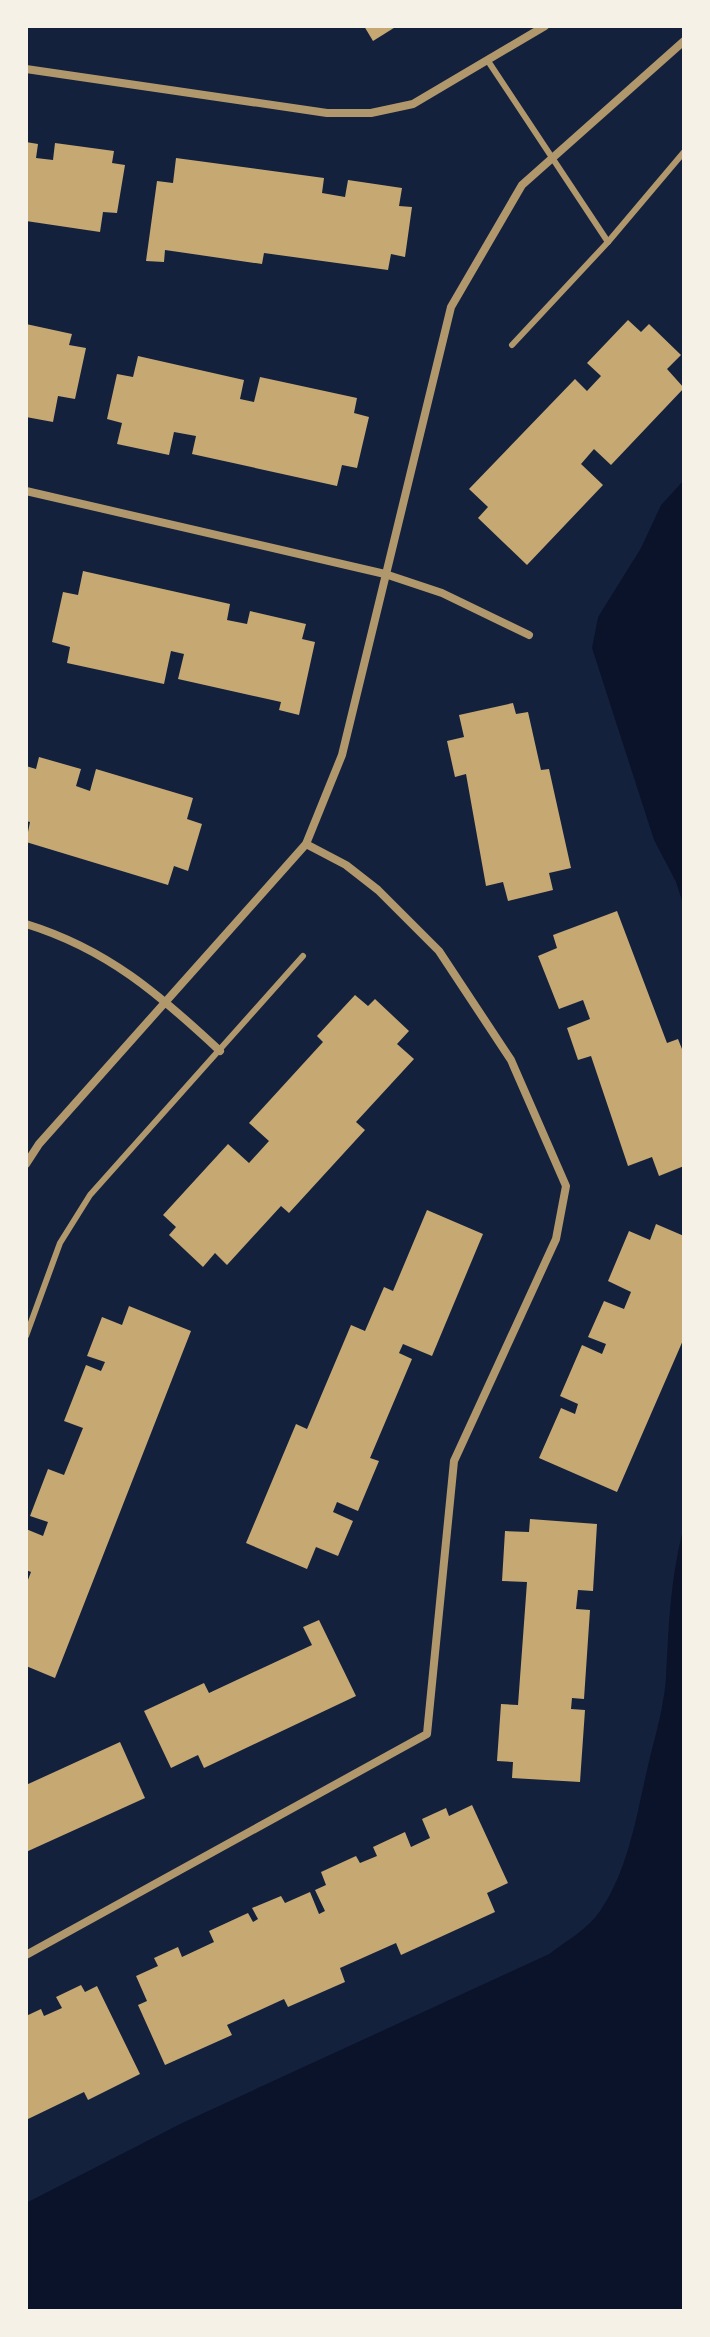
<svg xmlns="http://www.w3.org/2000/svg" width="710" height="2337" viewBox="0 0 710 2337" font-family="'Libre Baskerville',serif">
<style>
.water{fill:#0b132b}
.building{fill:#c6a872}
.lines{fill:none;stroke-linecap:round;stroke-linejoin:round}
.service{stroke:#b1986c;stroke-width:6}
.minor{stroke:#b1986c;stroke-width:8}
</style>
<rect width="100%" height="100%" fill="#14213d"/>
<g class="water">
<path d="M684,480v427l-8,-25 -22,-42 -62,-192 6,-31 43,-69 20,-43z"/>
<path d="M684,1526v785h-658v-108l156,-80 367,-169c17,-13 39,-25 51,-43 30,-44 37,-100 49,-150 7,-28 15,-55 17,-84 3,-54 4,-97 18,-151z"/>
</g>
<g class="building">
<path d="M364,26h33l-24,15z"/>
<path d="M26,142l12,2 -2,14 17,2 2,-17 59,8 -2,12 13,2 -8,48 -14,-1 -3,20 -74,-11z"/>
<path d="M176,158l148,20 -2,15 23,4 3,-17 54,8 -3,18 13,1 -7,50 -14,-3 -3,16 -124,-17 -2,11 -97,-14 -1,12 -18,-1 11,-80 16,2z"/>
<path d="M628,320l13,12 8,-8 32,31 -14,14 17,19 -73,77 -17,-16 -13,15 22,21 -76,80 -49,-47 10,-11 -19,-18 106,-110 12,12 14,-15 -14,-13z"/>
<path d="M26,324l46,10 -3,11 17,3 -11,51 -17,-3 -5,26 -27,-5z"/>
<path d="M138,356l106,24 -4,19 14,3 6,-25 97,21 -3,15 15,4 -12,51 -15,-3 -5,21 -145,-32 4,-18 -22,-4 -5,23 -52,-11 5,-21 -15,-4 10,-45 16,3z"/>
<path d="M83,571l147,33 -3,16 20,4 3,-13 56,13 -4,15 13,3 -16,73 -20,-5 2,-8 -103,-23 6,-25 -13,-3 -7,33 -97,-21 3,-16 -18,-5 11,-50 15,3z"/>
<path d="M513,703l3,11 12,-2 13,58 8,-1 22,99 -22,5 4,17 -45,11 -5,-19 -17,4 -20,-112 -11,3 -8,-36 17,-4 -5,-22z"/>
<path d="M39,757l42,12 -5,17 14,5 6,-22 97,29 -6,21 15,5 -14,47 -14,-5 -6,19 -142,-43 4,-20 -4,-1v-55l10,3z"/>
<path d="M617,911l50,132 11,-4 6,15v112l-25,10 -7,-19 -24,9 -37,-110 -13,4 -11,-32 23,-9 -7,-19 -24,9 -21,-53 19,-8 -4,-13z"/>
<path d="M355,995l13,11 7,-7 34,32 -12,13 17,15 -58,63 9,8 -76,83 -8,-7 -54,59 -12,-12 -12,14 -34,-32 7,-8 -13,-12 65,-71 21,19 20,-22 -20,-18 74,-81 -6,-6z"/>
<path d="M427,1210l56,24 -51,122 -29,-12 -4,9 13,6 -42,99 9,3 -21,50 -21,-9 -4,10 20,9 -15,35 -22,-9 -9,22 -61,-26 50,-119 11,5 44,-104 14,6 19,-44 9,4z"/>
<path d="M656,1224l28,12v102l-67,154 -78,-34 22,-50 14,6 3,-10 -18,-8 22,-51 20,9 4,-10 -18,-7 16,-36 20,8 7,-17 -23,-11 21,-50 21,9z"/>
<path d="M129,1306l62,25 -136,347 -29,-12v-81l5,-13 -5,-2v-41l17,7 5,-14 -18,-6 18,-47 16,6 19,-47 -19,-7 22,-56 15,6 4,-9 -18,-6 15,-39 20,8z"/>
<path d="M530,1519l67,5 -4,67 -15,-1 -2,19 14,1 -6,89 -12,-1 -1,11 14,1 -5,72 -68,-4 1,-16 -16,-1 4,-57 17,1 9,-123 -25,-1 3,-50 24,1z"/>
<path d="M319,1620l37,76 -152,72 -6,-13 -27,13 -27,-57 60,-28 5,10 103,-48 -9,-18z"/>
<path d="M120,1742l25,56 -119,54v-67z"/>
<path d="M472,1805l36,78 -21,10 8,19 -94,43 -5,-12 -56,25 5,14 -57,25 -4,-8 -57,26 5,10 -67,30 -27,-60 9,-4 -11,-25 22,-10 -4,-8 24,-11 4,10 32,-15 -5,-11 39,-18 5,9 5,-3 -6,-11 29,-12 4,7 25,-11 9,22 6,-3 -10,-21 11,-5 -5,-13 35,-16 4,7 17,-7 -4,-9 32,-15 6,15 19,-9 -8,-19 24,-11 3,8z"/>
<path d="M81,1985l4,7 12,-6 43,88 -52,26 -4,-8 -58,28v-104l15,-7 3,7 18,-8 -6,-11z"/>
</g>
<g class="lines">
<g class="service">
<path d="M488,61l120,181"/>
<path d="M512,345l96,-103 76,-90"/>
<path d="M26,1336l34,-93 30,-48 213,-239"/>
</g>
<g class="minor">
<path d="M26,69l301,44h44l42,-9 132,-78"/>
<path d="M26,491l359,83 57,19 87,42"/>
<path d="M26,924c81,25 133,70 194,127"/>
<path d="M26,1164l13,-20 267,-300 36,-89 109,-448 71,-122 162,-144"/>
<path d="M26,1955l401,-221 27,-273 102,-222 10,-53 -55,-126 -72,-109 -61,-61 -32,-25 -40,-21"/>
</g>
</g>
<rect width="710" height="2337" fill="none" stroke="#f6f1e7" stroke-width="56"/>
</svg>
